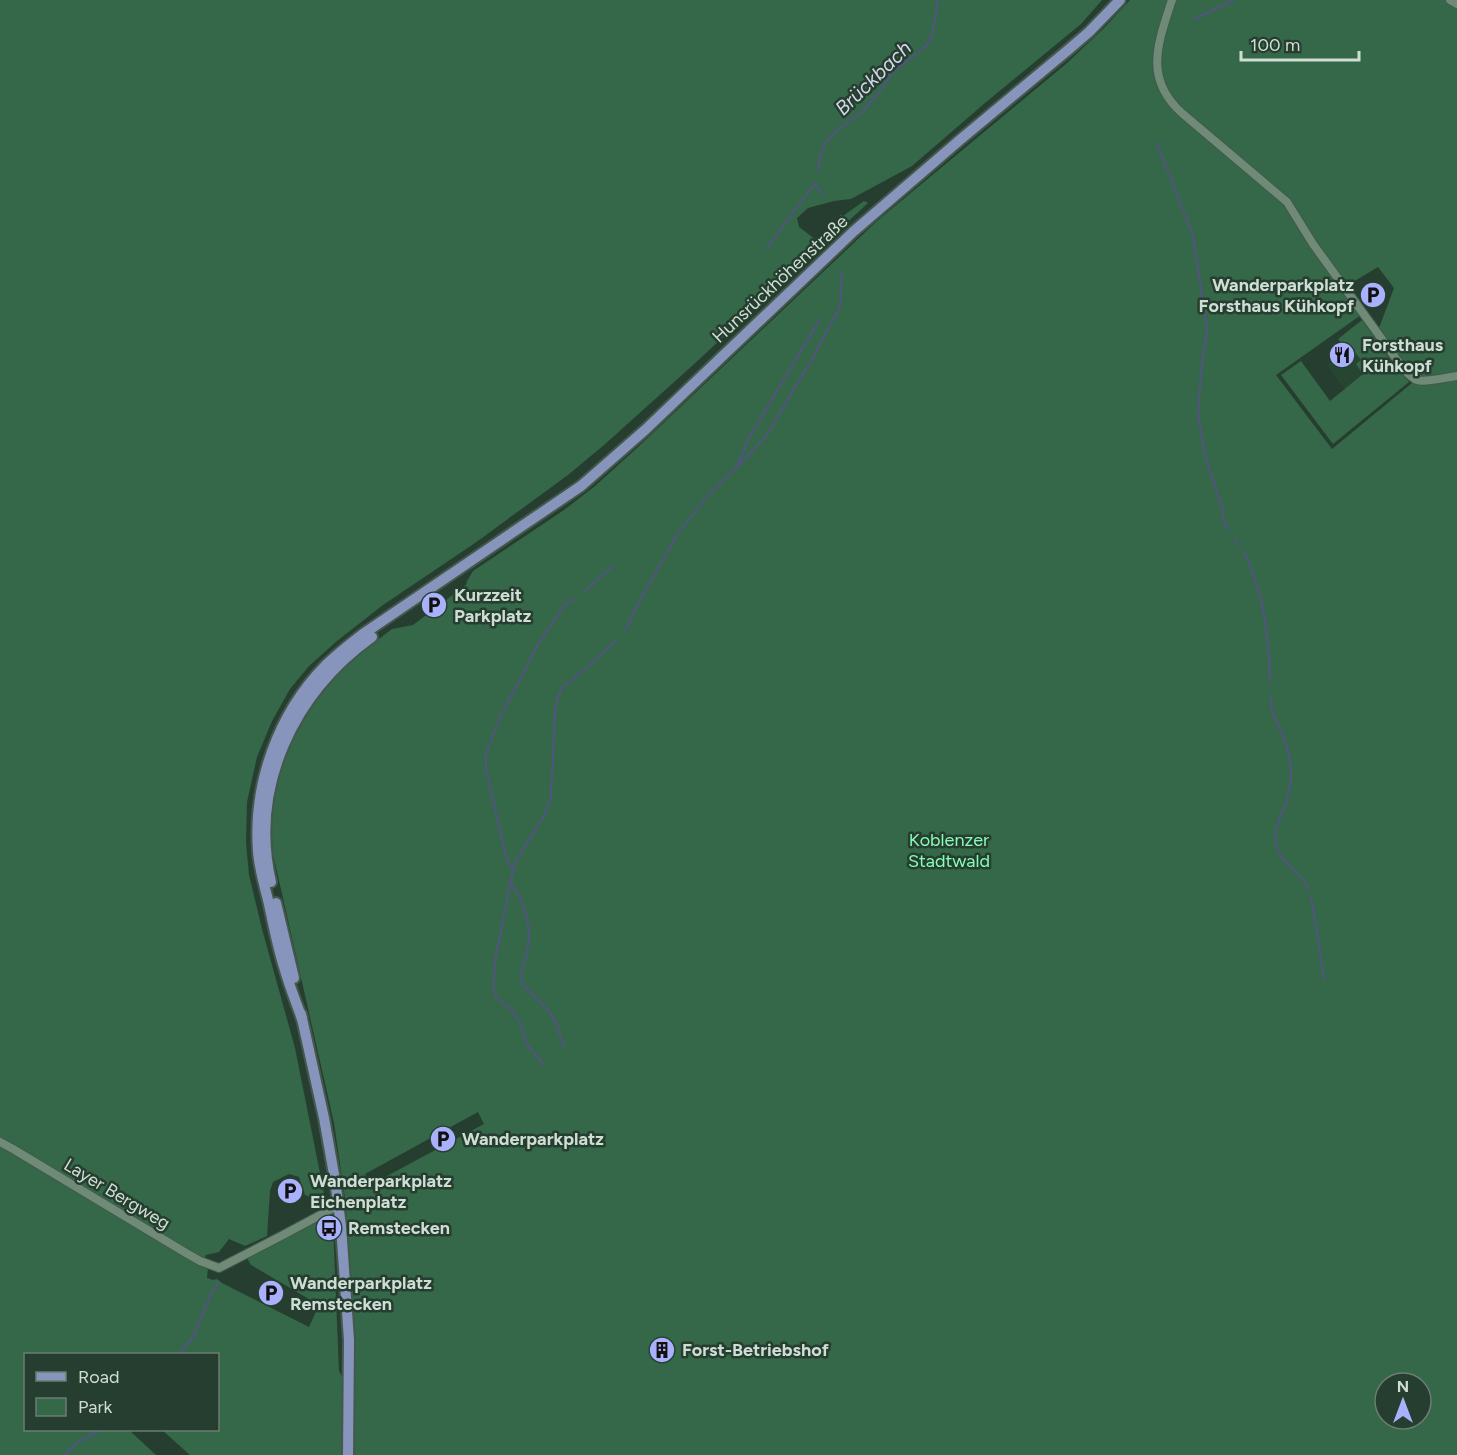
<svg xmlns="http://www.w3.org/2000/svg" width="1457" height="1455" viewBox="0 0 1457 1455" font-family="Figtree,sans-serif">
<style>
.built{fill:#274632}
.green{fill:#356749;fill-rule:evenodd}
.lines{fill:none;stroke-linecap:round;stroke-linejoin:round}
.stream{stroke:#535381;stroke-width:2}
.minor-casing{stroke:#43594c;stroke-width:10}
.major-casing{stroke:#43594c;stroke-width:14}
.minor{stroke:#708a78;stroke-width:8}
.major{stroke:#8795bd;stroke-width:10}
.labels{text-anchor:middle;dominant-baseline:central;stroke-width:5;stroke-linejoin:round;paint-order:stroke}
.street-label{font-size:18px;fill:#cfded4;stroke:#263e2f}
.poi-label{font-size:18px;font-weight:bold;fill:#cfded4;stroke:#263e2f;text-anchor:start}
.park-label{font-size:18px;fill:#86fdb6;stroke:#263e2f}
.water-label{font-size:20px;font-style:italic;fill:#d4d7ec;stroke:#263e2f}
</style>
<rect width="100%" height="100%" fill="#263e2f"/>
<path class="built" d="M1350,346l11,14 2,14 -18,15 -18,-24 9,-6 6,7 10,-6 -1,-4 -5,-7z"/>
<g class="green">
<path d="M0,0h1102l-21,24 -96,79 -73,63 -61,33 -17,2 -26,7 -11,10 2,9 16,12 32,-26 17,-12 4,2 -176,163 -88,79 -36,30 -93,68 -92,62 -46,36 -28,25 -19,23 -18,32 -15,36 -10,45 -1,40 3,33 13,54 33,119 29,145 -5,8 -14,-6 -6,-18 -10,-3 -16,8 -3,9 -3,45 -22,10 -16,-7 -10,13 -13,3 -5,9 7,4 -1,10 6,2 4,-1 5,4 87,44 10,-22 -68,-40 -4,-7 9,-8 64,-33 7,2 6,6 6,146 5,9 -2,75h-152l-28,-25h56v-76h-192v76h103l27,25h-156z"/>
<path d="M1130,0h327v1455h-1104l2,-52 -2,-82 -7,-116 -12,-82 -61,-269 -2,-28 3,-26 6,-27 10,-28 25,-44 34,-39 43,-33 21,-4 53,-40 1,-4 6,-10 91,-61 31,-24 43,-39 239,-226 190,-158 37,-35zM1378,267l16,21 -15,40 -31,-43zM1361,315l51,68 -80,66 -56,-74zM478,1112l6,12 -114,61 -5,-11zM1385,1383h36v36h-36z"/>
<path d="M1362,320l27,38 20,24 -76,62 -52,-69 20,-14 29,40 33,-27 -7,-10 5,-4 -11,-14 -4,3 -8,-10z"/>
</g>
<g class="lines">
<g class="stream">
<path d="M1195,19l39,-19"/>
<path d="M1157,143l36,93 14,93 -6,43 -3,43 7,40 18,57 1,11 5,6"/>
<path d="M818,170l3,-18 7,-12 9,-10 25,-18 15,-17 16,-23 33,-26 6,-10 6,-36"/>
<path d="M815,184l8,10"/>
<path d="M841,216l4,4"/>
<path d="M767,248l48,-65"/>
<path d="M738,464l11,-26 71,-119"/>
<path d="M1235,539l4,6"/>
<path d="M1244,552c20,40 25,86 26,130"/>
<path d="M585,591l29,-26"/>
<path d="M624,631l4,-5 5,-13 45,-80 30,-38 36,-35 23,-25 11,-19 33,-55 29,-54 2,-34"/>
<path d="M1270,696c1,5 1,10 2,14 1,6 5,11 7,17 6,13 12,30 12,44 0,10 -2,22 -5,32 -5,14 -14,28 -9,44 6,19 25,25 32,43"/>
<path d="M513,871l-6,-11 -21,-90v-17l14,-36 39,-74 26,-39 10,-5"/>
<path d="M510,881c14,20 23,46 17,71 -3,11 -7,20 -5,32l22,22 10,12 10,29"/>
<path d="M1311,898c6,27 8,54 13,81"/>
<path d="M544,1065l-18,-22 -6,-21 -9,-13 -10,-7 -5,-6 -3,-10 3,-31 17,-84 3,-10 30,-49 5,-15 4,-85 2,-13 5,-11 28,-23 26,-25"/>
<path d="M179,1354l14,-17 19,-45 6,-10"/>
<path d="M66,1455c7,-13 22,-18 35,-25"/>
</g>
<g class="minor-casing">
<g id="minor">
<path d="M1172,0c-14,43 -29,79 11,114l104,88 26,42 89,123c4,4 9,11 15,13 9,3 30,-3 40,-4"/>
<path d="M1450,0l7,4"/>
<path d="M0,1142l13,7 173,104 14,8 19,7 64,-33 56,-30"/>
</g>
</g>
<g class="major-casing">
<g id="major">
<path d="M271,882c-22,-96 23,-189 101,-245"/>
<path d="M276,903l18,75"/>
<path d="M301,1014l23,104 11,62 6,46 8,114 -1,115"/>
<path d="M302,1019c-6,-17 -13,-34 -18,-52 -7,-22 -11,-45 -16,-67 -4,-16 -9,-33 -10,-49 -5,-67 20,-137 67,-185 12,-12 25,-22 38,-32l218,-148 64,-56 209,-199 107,-92 107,-89 21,-18 31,-32"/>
</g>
</g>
<use href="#minor" class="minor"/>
<use href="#major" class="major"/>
</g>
<defs>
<g id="parking-disc" transform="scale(1.35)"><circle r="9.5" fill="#a9b0fc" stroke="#263e2f"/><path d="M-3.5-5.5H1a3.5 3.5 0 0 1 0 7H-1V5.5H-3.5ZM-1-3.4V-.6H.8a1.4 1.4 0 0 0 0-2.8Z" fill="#111"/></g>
<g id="restaurant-disc" transform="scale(1.35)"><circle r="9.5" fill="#a9b0fc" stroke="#263e2f"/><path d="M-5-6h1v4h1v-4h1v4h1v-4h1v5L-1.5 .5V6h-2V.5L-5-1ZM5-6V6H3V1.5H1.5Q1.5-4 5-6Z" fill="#111"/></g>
<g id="bus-disc" transform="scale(1.35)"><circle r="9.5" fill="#a9b0fc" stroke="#263e2f"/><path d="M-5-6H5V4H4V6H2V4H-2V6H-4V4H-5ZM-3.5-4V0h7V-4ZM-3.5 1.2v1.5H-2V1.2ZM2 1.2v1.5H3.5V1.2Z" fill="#111"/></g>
<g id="building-disc" transform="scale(1.35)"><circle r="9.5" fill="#a9b0fc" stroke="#263e2f"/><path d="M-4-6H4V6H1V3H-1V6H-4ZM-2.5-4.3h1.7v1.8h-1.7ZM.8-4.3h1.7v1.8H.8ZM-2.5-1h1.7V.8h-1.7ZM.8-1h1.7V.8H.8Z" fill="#111"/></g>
</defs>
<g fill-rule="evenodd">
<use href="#parking-disc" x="1373" y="295"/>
<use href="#restaurant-disc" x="1342" y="355"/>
<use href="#parking-disc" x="434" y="605"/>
<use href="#parking-disc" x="443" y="1139"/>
<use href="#parking-disc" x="290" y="1191"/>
<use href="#bus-disc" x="329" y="1228"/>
<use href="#parking-disc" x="271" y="1293"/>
<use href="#building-disc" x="662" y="1350"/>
</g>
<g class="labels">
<g class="street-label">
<text transform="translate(780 279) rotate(-43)">Hunsrückhöhenstraße</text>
<text transform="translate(117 1194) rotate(31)">Layer Bergweg</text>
</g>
<g class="poi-label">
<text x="1354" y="285" text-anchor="end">Wanderparkplatz<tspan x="1354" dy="21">Forsthaus Kühkopf</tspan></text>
<text x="1362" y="345">Forsthaus<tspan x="1362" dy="21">Kühkopf</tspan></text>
<text x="454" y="595">Kurzzeit<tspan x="454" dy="21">Parkplatz</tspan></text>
<text x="462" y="1139">Wanderparkplatz</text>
<text x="310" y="1181">Wanderparkplatz<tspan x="310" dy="21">Eichenplatz</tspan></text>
<text x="348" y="1228">Remstecken</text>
<text x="290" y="1283">Wanderparkplatz<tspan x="290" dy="21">Remstecken</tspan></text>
<text x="682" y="1350">Forst-Betriebshof</text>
</g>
<g class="park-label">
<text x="949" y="840">Koblenzer<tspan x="949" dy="21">Stadtwald</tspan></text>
</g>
<g class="water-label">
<text transform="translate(873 78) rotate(-44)">Brückbach</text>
</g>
</g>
<rect x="24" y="1353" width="195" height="78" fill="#263e2f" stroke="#6a7e71" stroke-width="1.5"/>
<rect x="36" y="1372" width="30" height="9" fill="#8795bd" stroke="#6a7e71" stroke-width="1.5"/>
<text x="78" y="1383" font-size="18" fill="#cfded4">Road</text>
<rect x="36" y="1398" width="30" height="18" fill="#356749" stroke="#6a7e71" stroke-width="1.5"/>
<text x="78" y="1413" font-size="18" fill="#cfded4">Park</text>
<g transform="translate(1403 1401)"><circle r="28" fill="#263e2f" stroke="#6a7e71" stroke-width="1.5"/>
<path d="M0-4.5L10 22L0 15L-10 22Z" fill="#a9b0fc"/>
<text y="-9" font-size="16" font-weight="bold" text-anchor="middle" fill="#cfded4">N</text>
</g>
<path d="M1241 51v9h118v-9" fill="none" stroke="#cfded4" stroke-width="3"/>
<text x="1250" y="51" font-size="18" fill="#cfded4" stroke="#263e2f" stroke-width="4.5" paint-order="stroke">100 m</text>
</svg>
